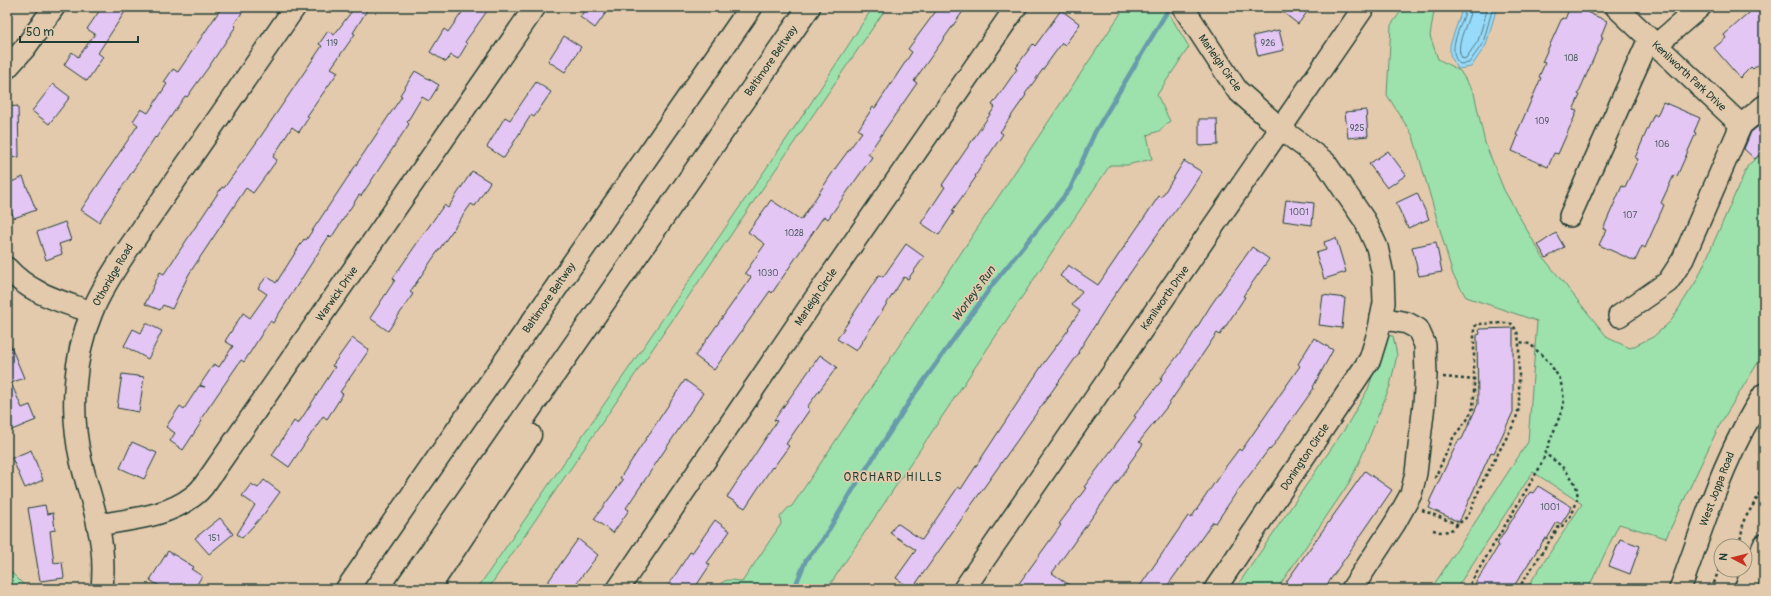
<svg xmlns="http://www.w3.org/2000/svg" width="1771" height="596" viewBox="0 0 1771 596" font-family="Pangolin,sans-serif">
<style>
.green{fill:#9de1ac;stroke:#5e8f70}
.water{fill:#98dafa;stroke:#689bab}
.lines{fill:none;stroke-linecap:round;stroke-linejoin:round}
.shore{stroke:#4f7c83;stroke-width:1}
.stream{stroke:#689bab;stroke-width:4.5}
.building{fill:#e4c6f4;stroke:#1f3d34}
.minor-casing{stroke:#1f3d34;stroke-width:24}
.highway-casing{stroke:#1f3d34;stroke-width:25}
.path{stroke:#1f3d34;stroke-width:2.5;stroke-dasharray:3 3;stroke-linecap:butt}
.minor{stroke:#e4caac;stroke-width:21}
.highway{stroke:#e4caac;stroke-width:22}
.labels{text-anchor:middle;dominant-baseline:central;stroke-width:3.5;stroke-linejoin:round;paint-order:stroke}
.number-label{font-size:9px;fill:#505f64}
.street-label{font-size:11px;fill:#1f3d34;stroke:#e4caac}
.water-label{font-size:12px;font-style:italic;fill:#25453e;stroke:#e4caac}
.neighbourhood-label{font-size:12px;letter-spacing:1px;fill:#1f3d34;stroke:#e4caac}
</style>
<rect width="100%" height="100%" fill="#e4caac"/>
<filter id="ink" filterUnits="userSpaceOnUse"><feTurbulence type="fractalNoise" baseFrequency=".025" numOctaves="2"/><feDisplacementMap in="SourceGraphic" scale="8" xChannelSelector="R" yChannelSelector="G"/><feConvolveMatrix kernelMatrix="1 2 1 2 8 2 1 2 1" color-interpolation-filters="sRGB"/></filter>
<g filter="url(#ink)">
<g class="green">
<path d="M873,7h14l-399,582h-11l328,-477z"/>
<path d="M1125,7h40l24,40 -32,48 13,26 -11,10 -12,4 5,24 -25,6h-17l-283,424h-111c8,-11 14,-10 26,-7l39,-58 -1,-7 8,-9 4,-2z"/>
<path d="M1404,7h33l-3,4 -4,25 8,23 22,12 14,22 11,50 19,47 38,66 66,82 22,10 23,-11 18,-16 13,-21 13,-20 51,-115 16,-13v201l-44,71 -54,114 -47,-14 -31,65h-62l56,-85 -49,-32 -77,117h-25l97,-147 9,-121 -71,-24 -13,-22 -40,-139 -26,-41 4,-70z"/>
<path d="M1386,335l7,1 4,19 -7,31 -29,72 -12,25 -72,106h-42l111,-162 22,-38z"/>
<path d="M7,568l21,21h-21z"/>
</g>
<path class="water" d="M1463,7h34l-11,38 -15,22 -13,2 -8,-14v-10z"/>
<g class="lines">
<g class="shore">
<path d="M1466,7c-2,17 -22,43 -6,57l9,-1 14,-20 10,-36"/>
<path d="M1471,7c-1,15 -19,40 -8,52l3,-1 12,-17 10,-34"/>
</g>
<g class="stream">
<path d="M7,585l4,4"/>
<path d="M794,589l12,-29 16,-19 35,-58 56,-87 80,-112 77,-95 25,-57 73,-122"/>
</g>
</g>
<g class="building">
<path d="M102,7h26l-30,46 5,4 -16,24 -23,-16 8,-13 6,5 17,-23 -8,-5z"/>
<path d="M222,7h24l-12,17 2,2 -26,39 -23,32 -2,-1 -29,42 -1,-1 -56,85 -18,-12 57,-85 -5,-4 8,-12 7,4 19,-29 -3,-2 9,-13 5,3z"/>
<path d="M355,7h14l-16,26 2,1 -24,34 7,4 -31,44 2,1 -10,15 -7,-5 -19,30 4,3 -24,33 -7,-5 -57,86 -17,35 -9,-4 -3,5 -15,-6 15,-32 4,2 58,-87 2,1 37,-52 61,-90 -3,-2 9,-13 6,4z"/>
<path d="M466,7h24l-25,35 2,2 -9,15 -7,-4 -5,7 -16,-10 14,-23 4,3z"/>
<path d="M587,7h23l-15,21 -15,-11z"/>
<path d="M939,7h27l-52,74 3,2 -49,71 4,3 -44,62 -4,-3 -52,77 -2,-2 -56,79 -19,-14 56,-79 -6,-4 20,-29 -17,-12 23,-32 30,20 36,-54 25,-34 -4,-2 15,-23 2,1 37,-56 -4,-3z"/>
<path d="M1276,7h35l-13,17z"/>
<path d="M1570,7h5l32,14 -6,15 2,1 -25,57 2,1 -7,15 4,1 -19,43 -4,-1 -6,14 -36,-16 6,-15 -2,-1 25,-57 -2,-1 6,-14 -3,-1 20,-44 3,1z"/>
<path d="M1756,7h8v53l-11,9 -2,-2 -11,11 -26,-30 12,-10 -2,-3z"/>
<path d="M1061,10l19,14 -15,21 -3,-2 -37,51 1,1 -26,37 3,2 -28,42 1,1 -24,34 2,1 -15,23 -18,-12 24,-36 -3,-2 53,-78 -3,-2 25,-36 -2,-1 18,-24 2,2z"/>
<path d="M1279,30l5,20 -26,6 -5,-20z"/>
<path d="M564,36l17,11 -16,25 -17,-11z"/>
<path d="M415,71l24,14 -10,16 -7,-4 -15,25 2,2 -48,72 -2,-1 -28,43 -2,-2 -56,87 -3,-2 -26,41 -3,-2 -41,60 2,1 -19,29 -13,-9 5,-8 -9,-6 14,-21 4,3 15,-23 6,1 -5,-2 14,-21 5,3 14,-21 -8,-5 18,-28 7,5 17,-24 -9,-6 9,-12 9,7 28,-44 2,1 96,-144 -2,-1z"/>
<path d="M536,82l15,10 -17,25 -3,-2 -27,43 -17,-11 18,-30 5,3z"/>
<path d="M53,84l17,13 -21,27 -17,-13z"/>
<path d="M1663,102l37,16 -6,14 2,1 -19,43 -3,-1 -13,28 3,2 -19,43 -3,-2 -7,15 -36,-16 7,-15 -3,-1 19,-43 3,1 13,-28 -3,-1 19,-44 3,2z"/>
<path d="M18,106l1,51 -12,1v-51z"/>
<path d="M1366,110l2,26 -20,2 -3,-26z"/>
<path d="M1199,119h18l1,26 -19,1z"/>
<path d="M1764,122v27l-9,10 -11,-10 7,-17z"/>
<path d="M1388,151l18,24 -19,13 -18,-24z"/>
<path d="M1184,161l18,11 -15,23 -26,34 -52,74 -31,49 1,1 -167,236 -16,-11 20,-28 -26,-17 7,-10 25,17 36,-53 3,2 84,-128 24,-32 -1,-1 12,-17 -8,-6 10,-14 -22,-15 8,-11 30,20 61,-89 2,2z"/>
<path d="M472,171l18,11 -15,24 -4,-2 -42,60 -19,28 3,2 -25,37 -18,-13 25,-38 -2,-2 20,-29 31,-44 4,3z"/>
<path d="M23,177l13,33 -22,8 -7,-17v-17z"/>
<path d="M1417,193l12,26 -21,9 -12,-25z"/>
<path d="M1286,200l28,3 -2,22 -29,-4z"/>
<path d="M65,222l6,18 -12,4 3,10 -16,6 -9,-28z"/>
<path d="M1556,233l8,14 -18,11 -8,-13z"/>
<path d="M1336,238l10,34 -22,7 -8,-26 10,-3 -2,-8z"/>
<path d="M1436,242l6,30 -23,4 -7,-29z"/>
<path d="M906,244l18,13 -16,22 -4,-2 -48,74 -19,-12 42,-64 4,2z"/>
<path d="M1252,247l17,12 -26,37 2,1 -25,38 -3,-2 -51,75 -27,34 4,2 -15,21 1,1 -77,107 23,16h-60l46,-64 -2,-1 27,-36 -2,-1 52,-70 -2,-1 28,-36 -2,-1 28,-37 23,-37z"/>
<path d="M1323,295l22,3 -3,30 -23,-3z"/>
<path d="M146,323l16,8 -14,28 -24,-13 9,-17 8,4z"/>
<path d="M1513,328v84l-19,41 -3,-1 -32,70 -30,-14 2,-5 -2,-1 29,-61 4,-2 16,-35 -1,-69 3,-1 -1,-5z"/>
<path d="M7,337l17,41 -13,5 11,25 8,-3 6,15 -29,12z"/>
<path d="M352,338l17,12 -29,42 3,2 -16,25 -4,-3 -34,51 -17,-12 22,-34 4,3 37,-57 -3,-1z"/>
<path d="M1314,338l19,12 -20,37 1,1 -44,62 -1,-1 -33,44 -20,30 -3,-1 -48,67h-27l50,-73 3,2 30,-45 18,-24 2,2 59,-85 -2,-2z"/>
<path d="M820,355l17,12 -30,40 3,2 -24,35 3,2 -16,22 -1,-1 -27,41 -18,-11 50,-76 -3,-1z"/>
<path d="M122,374l22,3 -5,35 -22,-4z"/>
<path d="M685,380l18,13 -77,115 3,2 -16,23 -19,-14 29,-39 -3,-2z"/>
<path d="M132,442l25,11 -13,26 -24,-11z"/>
<path d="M31,450l12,30 -18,8 -13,-30z"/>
<path d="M1365,471l27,19 -68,99h-41l4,-6 -1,-1z"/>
<path d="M264,480l16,12 -16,22 -22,24 -5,-4 18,-29 -13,-9 9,-12 7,4z"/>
<path d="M1538,486l34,21 -11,17 -4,-2 -10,17 -2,-1 -33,51h-40l27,-44 -2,-1 20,-32 13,-20 3,1z"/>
<path d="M45,505l2,9 6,-1 2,17 -5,1 4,32 8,-1 2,16 -24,3 -12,-73z"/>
<path d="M220,518l13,16 -24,20 -14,-16z"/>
<path d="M715,520l15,11 -23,32 3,2 -16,24h-28l24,-37 2,1z"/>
<path d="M578,539l20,16 -26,34h-29z"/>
<path d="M1620,539l20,7 -10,28 -21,-8z"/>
<path d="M168,551l26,16 -3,2 11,7 -8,13h-30l-14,-9z"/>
</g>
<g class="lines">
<g class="minor-casing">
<g id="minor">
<path d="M1183,7l54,83 44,39 44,33 40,59 12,26 6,28 1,28 -6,30 -8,26 -155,230"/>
<path d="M1616,7l125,118 23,-19"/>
<path d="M1656,45l44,-38"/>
<path d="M7,68l18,-20 29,-41"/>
<path d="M1570,216l79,-177"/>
<path d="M7,268c23,26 54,33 84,44"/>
<path d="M1619,316l49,-34 15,-23 58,-134"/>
<path d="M98,525c32,-6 68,-8 94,-28 6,-4 11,-10 15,-16l328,-474"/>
<path d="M102,589c2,-21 1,-42 -4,-63 -4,-22 -12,-43 -17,-65 -11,-47 -8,-104 11,-149 9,-22 23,-43 36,-63l167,-242"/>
<path d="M618,589l196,-289 202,-293"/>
<path d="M964,589l400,-582"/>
<path d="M1352,589l43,-66 16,-29 5,-21 8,-69 2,-29 -1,-30 -7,-16 -11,-6 -26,-5"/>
<path d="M1680,589c25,-67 44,-135 84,-195"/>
<path d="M1745,589l19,-44"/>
</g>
</g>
<g class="highway-casing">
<g id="highway">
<path d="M347,589l404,-582"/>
<path d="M405,589l404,-582"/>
<path d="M428,589l102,-154"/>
</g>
</g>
<g class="path">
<path d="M1443,377l31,3"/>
<path d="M1422,510l37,15"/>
<path d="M1433,530l7,2 10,-1 18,-15 15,-35 32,-59 4,-14v-66l-2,-11 -5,-7 -4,-1 -31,1 -3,4v67l-1,13 -6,12 -13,16 -20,44"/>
<path d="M1731,546l9,-5 4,-21 14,-23 6,-17"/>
<path d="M1467,589l73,-122 24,-62 -1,-13 -3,-13 -12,-18 -18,-17 -11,-2"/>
<path d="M1518,589l42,-64 2,1c9,-8 17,-23 15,-36 -2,-13 -21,-30 -32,-36"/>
<path d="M1712,589l9,-26"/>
</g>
<use href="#minor" class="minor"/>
<use href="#highway" class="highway"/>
</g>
</g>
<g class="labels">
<g class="number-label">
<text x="332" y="43">119</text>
<text x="1268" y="43">926</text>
<text x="1571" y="58">108</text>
<text x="1542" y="121">109</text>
<text x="1357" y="128">925</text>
<text x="1662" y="144">106</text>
<text x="1299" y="212">1001</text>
<text x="1630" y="215">107</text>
<text x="794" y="233">1028</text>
<text x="768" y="273">1030</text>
<text x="1550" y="507">1001</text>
<text x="214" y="538">151</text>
</g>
<g class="street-label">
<text transform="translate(771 61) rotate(-55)">Baltimore Beltway</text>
<text transform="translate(1220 63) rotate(55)">Marleigh Circle</text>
<text transform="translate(1689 76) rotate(43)">Kenilworth Park Drive</text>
<text transform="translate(113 275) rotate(-60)">Othoridge Road</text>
<text transform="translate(337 294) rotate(-55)">Warwick Drive</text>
<text transform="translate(816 297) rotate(-56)">Marleigh Circle</text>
<text transform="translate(549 298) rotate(-55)">Baltimore Beltway</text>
<text transform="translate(1165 298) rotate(-55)">Kenilworth Drive</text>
<text transform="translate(1305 457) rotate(-56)">Donington Circle</text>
<text transform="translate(1717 489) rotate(-69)">West Joppa Road</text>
</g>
<g class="water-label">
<text transform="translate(974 294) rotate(-54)">Worley's Run</text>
</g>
<g class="neighbourhood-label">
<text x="893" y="477">ORCHARD HILLS</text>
</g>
</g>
<rect width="1771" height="596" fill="none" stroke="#e4caac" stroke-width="24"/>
<rect x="12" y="12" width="1747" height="572" fill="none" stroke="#1f3d34" stroke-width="1.5" filter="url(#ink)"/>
<g transform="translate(1733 558) rotate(277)"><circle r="19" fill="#e4caac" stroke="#95927c"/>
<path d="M0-3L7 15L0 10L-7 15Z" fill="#c8321e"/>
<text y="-6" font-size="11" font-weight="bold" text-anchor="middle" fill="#1f3d34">N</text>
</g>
<path d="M20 36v6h118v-6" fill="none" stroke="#1f3d34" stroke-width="2"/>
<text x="26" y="36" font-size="12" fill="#1f3d34" stroke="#e4caac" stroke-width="3" paint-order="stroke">50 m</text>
</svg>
